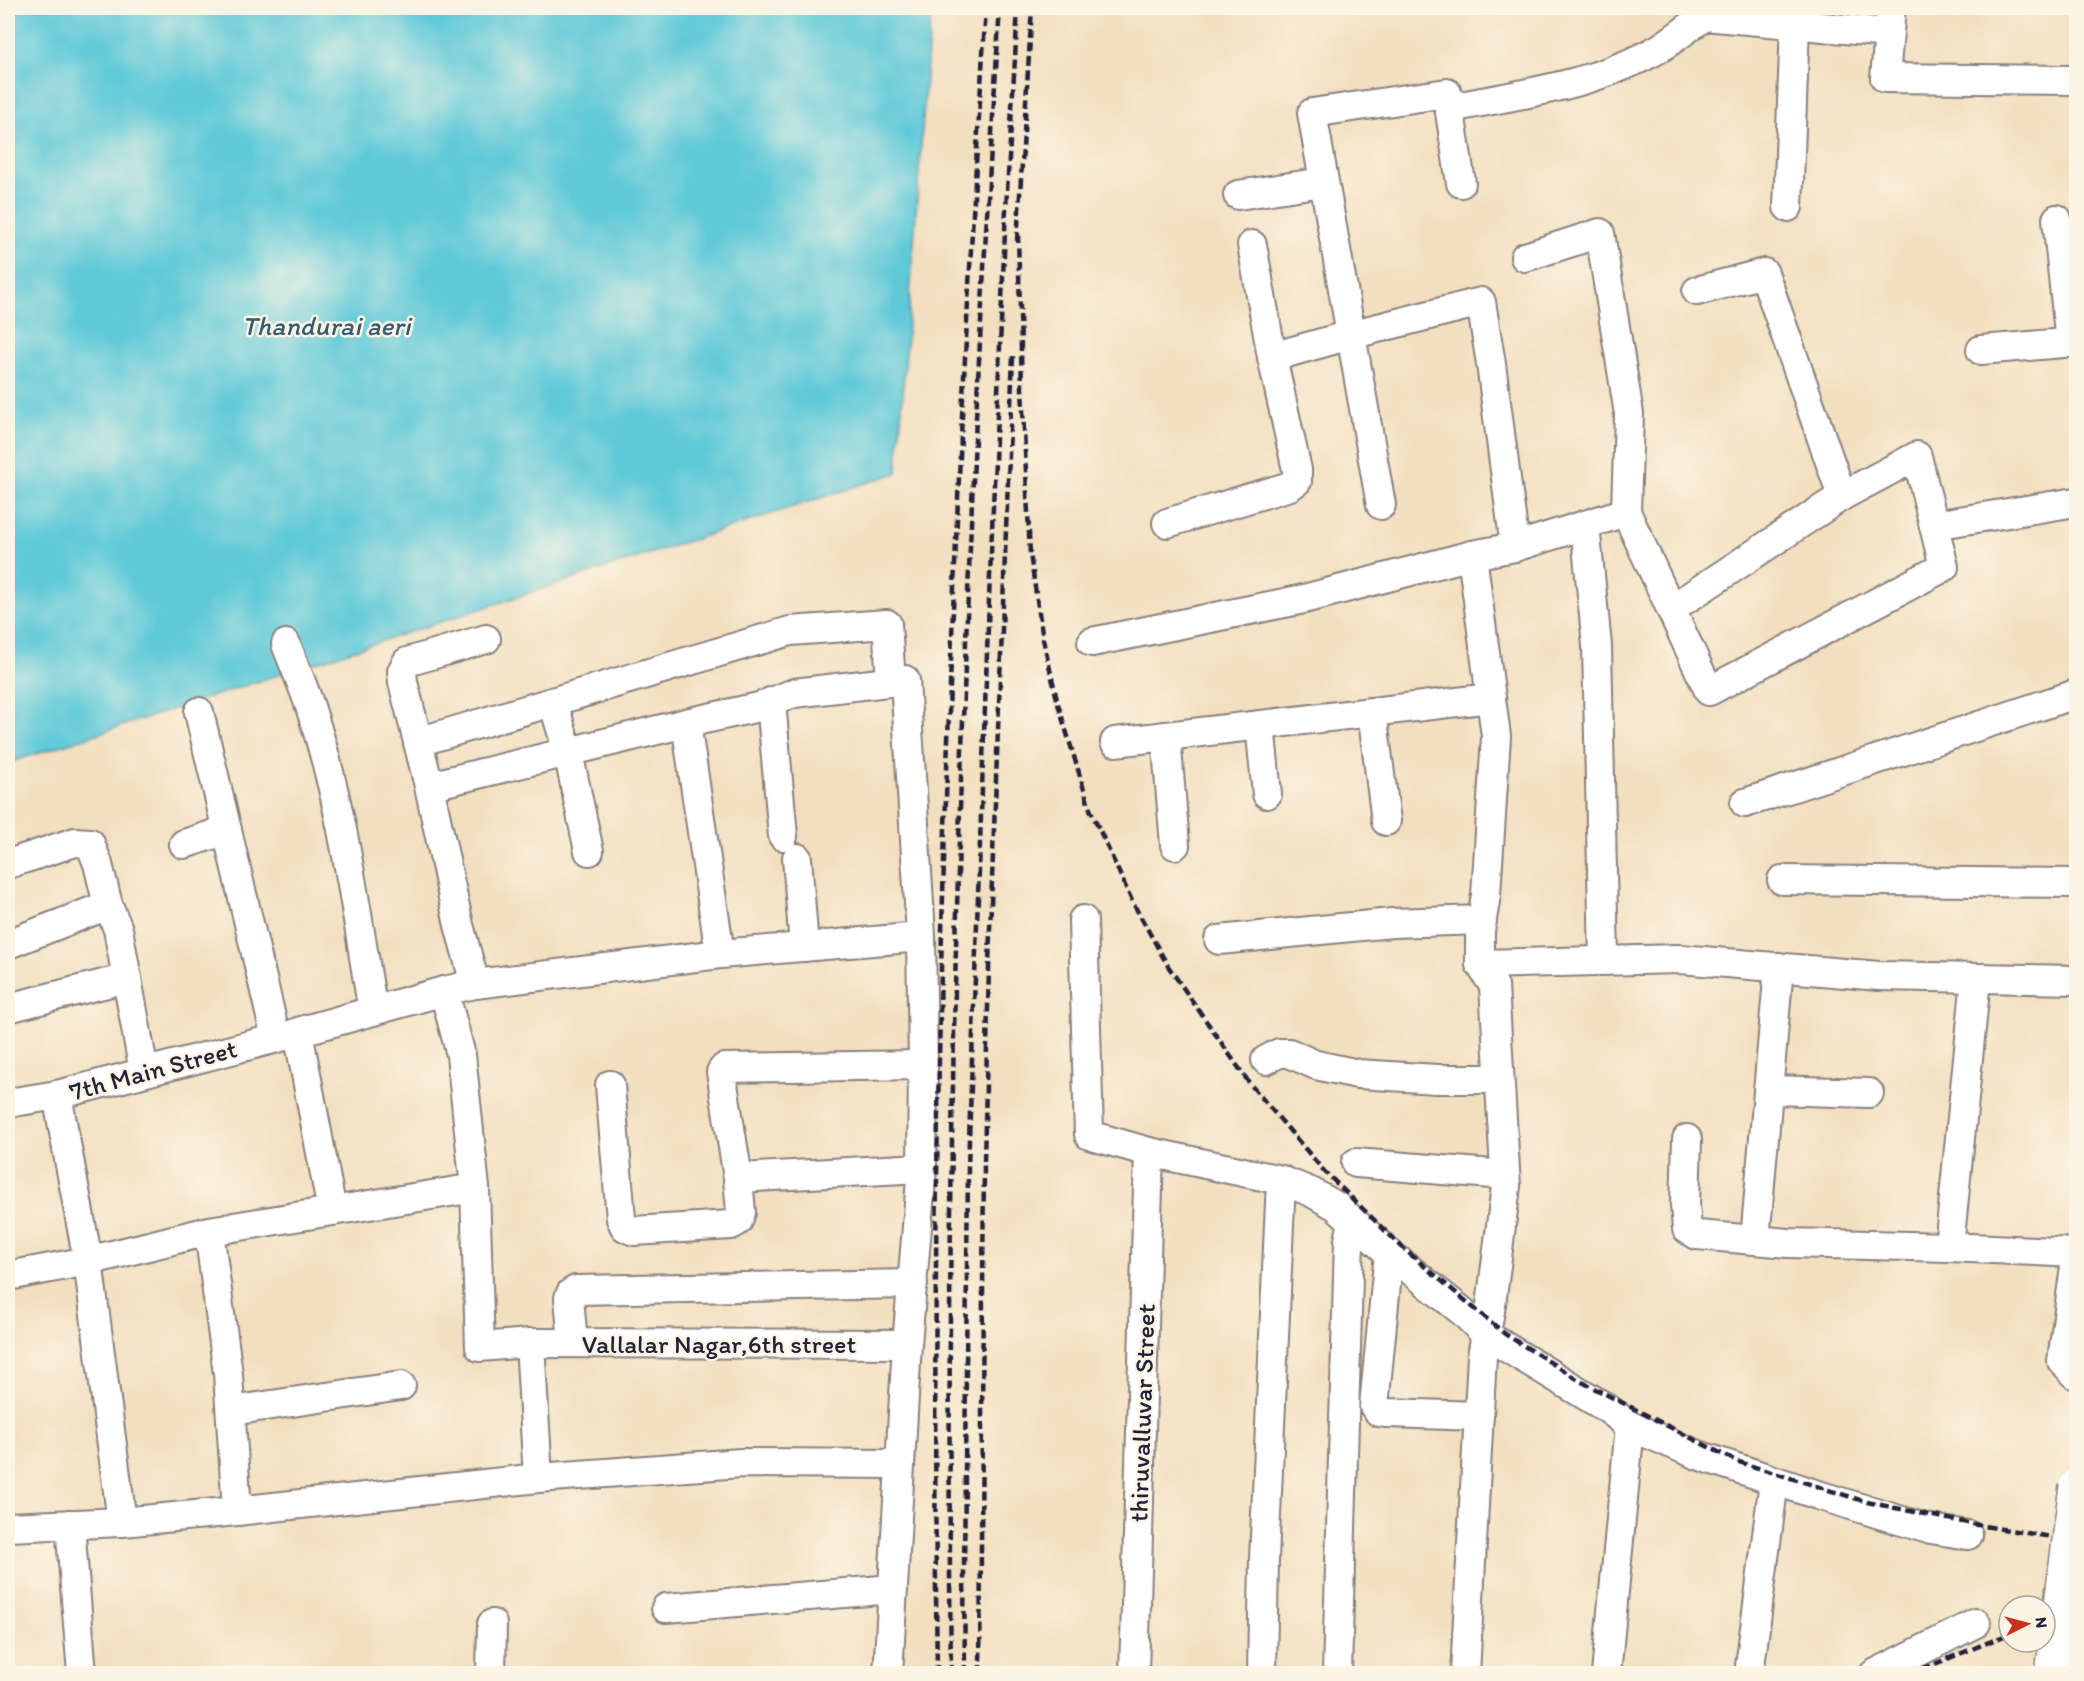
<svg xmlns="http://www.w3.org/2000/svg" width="2084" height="1681" viewBox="0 0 2084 1681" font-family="Itim,sans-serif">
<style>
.water{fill:#5ec9d8;stroke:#40768a;stroke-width:1.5}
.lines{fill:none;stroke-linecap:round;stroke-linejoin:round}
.minor-casing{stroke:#8a807d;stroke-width:32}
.minor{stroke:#fff;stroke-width:28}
.rail{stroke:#22223b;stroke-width:4.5;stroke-dasharray:9 4.5;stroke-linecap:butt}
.highway-bridge-casing{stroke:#8a807d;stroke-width:36;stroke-linecap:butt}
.highway-bridge{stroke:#fff;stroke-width:33}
.labels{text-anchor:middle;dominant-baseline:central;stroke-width:5;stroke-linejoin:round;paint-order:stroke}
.street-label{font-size:26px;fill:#22223b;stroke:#fcf5e5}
.water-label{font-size:27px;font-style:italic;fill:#375c72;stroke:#fcf5e5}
</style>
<rect width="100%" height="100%" fill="#fcf5e5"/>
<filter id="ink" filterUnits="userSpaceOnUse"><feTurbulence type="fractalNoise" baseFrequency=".0167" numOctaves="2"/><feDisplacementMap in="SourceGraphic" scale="12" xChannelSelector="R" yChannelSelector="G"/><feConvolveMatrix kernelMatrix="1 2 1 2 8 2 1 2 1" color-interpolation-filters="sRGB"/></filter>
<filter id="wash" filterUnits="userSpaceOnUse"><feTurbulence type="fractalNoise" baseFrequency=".008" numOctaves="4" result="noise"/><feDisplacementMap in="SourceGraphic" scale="24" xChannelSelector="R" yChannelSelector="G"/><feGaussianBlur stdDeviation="1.35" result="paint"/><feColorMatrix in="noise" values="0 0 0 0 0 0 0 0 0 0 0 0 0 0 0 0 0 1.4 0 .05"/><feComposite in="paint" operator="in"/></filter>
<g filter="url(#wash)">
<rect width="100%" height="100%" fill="#f2dfbf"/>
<path class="water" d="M8,8h923l-34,465 -889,290z"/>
</g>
<g filter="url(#ink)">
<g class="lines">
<g class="minor-casing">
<g id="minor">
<path d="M1891,8l-6,70 191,2"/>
<path d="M1450,108c71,-14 146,-23 210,-60 16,-10 30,-22 45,-32l183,17"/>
<path d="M1238,195l85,-13"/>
<path d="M1788,207l7,-183"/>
<path d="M2057,219l13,124"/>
<path d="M1981,350l95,-8"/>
<path d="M1272,357l78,-22 131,-33 10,62 24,183"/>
<path d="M1381,505l-69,-392 135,-20 14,90"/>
<path d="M1626,512l83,179 235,-124 -27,-111 -75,40 -78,-223 -67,18"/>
<path d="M1167,523l123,-37 7,-5v-11l-25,-113 -20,-112"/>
<path d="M1585,525l12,121 7,314"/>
<path d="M1934,525l142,-23"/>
<path d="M1671,609l171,-113"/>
<path d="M1092,642l212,-43 168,-44 43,-8 111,-35 3,-98 -29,-181 -75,24"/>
<path d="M286,644c9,24 20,48 27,72 31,96 43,197 60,295"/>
<path d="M553,702l15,50 21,99"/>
<path d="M771,702l12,134"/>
<path d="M199,712l77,326"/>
<path d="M1372,712l119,-14"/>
<path d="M686,723l-257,63 30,139 16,59 245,-30"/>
<path d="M1260,725l7,69"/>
<path d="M1166,736l9,109"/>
<path d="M418,742l-15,-60 -1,-11 5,-9 79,-23"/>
<path d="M1115,742l257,-30 14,109"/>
<path d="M429,786l-11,-44 372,-111 97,-7 4,57"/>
<path d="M1745,803l331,-109"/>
<path d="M184,844l43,-14"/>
<path d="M797,858l7,89"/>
<path d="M8,864l67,-22 15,1 8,21 10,41"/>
<path d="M1782,880l294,3"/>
<path d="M1083,920l6,215 60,17 132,28 -17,379 -2,115"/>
<path d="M1219,940l173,-17 90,-3"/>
<path d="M8,944l100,-39 10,24 26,143"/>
<path d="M1480,964l200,-5 199,17 197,4"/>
<path d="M1779,967l-24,273 33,3 161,4"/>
<path d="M1976,979l-27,268 127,6"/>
<path d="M475,984l-31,7 17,64 14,133 5,159 50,-4 8,135 203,-15 159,1"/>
<path d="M444,991l-146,41 34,179 -123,20 19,143 9,137 301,-33"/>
<path d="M8,1008l119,-30"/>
<path d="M1266,1060l13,-7h10l27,12 42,9 79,5h62"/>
<path d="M610,1085l11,134 4,8 9,4 97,-6 7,-4 3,-9 -3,-34 184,-10"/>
<path d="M1768,1090l101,3"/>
<path d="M57,1095l31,166 34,261 115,-11"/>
<path d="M8,1103l49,-8 236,-61"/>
<path d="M1687,1139l-2,66 2,24 10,6 58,5"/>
<path d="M1356,1163l149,12"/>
<path d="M738,1178l-17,-106 3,-4 199,-3"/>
<path d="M1281,1180l30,12 25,14 53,47 74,59 23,23 122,74 22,17 68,29 120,40 107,33 43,7"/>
<path d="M332,1211l143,-23"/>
<path d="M1389,1253l-15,153 5,6 8,1 92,3"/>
<path d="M2076,1259l-14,102 14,14"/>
<path d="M8,1276l80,-15 121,-30"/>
<path d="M530,1343l377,1"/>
<path d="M573,1343l-4,-45 2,-5 5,-3 337,-6"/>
<path d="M231,1411l170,-25"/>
<path d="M70,1524l12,150"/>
<path d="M8,1527l114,-5"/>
<path d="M666,1608l227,-19"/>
<path d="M491,1674l1,-50"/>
<path d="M888,1674l19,-330 15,-176 1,-103 -2,-128 -1,-18 -15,-239 -111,13 -35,14 -73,16 34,231 201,-17"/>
<path d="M1134,1674l15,-522"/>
<path d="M1337,1674l12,-434 4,-18"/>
<path d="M1465,1674l17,-318 9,-51 15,-119 -12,-200 -14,-22v-33l6,-36 10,-159 -24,-181"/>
<path d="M1606,1674l24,-248"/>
<path d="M1749,1674l25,-193"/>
<path d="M1874,1674l102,-51"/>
</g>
</g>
<use href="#minor" class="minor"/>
<g class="rail">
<path d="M1018,234l4,155 8,165 13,85 15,65 32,105 43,94 35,63 82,118 74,87 81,79 100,84 77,48 154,79 131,41 105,22 104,17"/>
<path d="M1017,241l15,-233"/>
<path d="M2045,1622l31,-9"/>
<path d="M937,1674c-8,-556 12,-1112 49,-1666"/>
<path d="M951,1674c-7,-556 12,-1112 49,-1666"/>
<path d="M965,1674l-1,-102 4,-405 21,-568 17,-391 12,-200"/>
<path d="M980,1674l4,-512 6,-233 23,-574"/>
<path d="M1910,1674l99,-40"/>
</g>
<g class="highway-bridge-casing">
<path id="highway-bridge" d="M2052,1674l24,-188"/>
</g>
<use href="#highway-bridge" class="highway-bridge"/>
</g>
</g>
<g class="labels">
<g class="street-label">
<text transform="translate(153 1070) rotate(-15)">7th Main Street</text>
<text x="719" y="1344">Vallalar Nagar,6th street</text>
<text transform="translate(1142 1413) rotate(-88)">thiruvalluvar Street</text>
</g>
<g class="water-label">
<text x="326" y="325">Thandurai aeri</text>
</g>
</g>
<rect width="2084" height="1681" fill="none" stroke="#fcf5e5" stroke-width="30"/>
<g transform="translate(2027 1624) rotate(84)"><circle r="28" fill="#fcf5e5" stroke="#a5a1a1" stroke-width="1.5"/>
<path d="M0-4.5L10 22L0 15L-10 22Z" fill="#c8321e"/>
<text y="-9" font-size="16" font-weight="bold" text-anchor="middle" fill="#22223b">N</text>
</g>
</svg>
